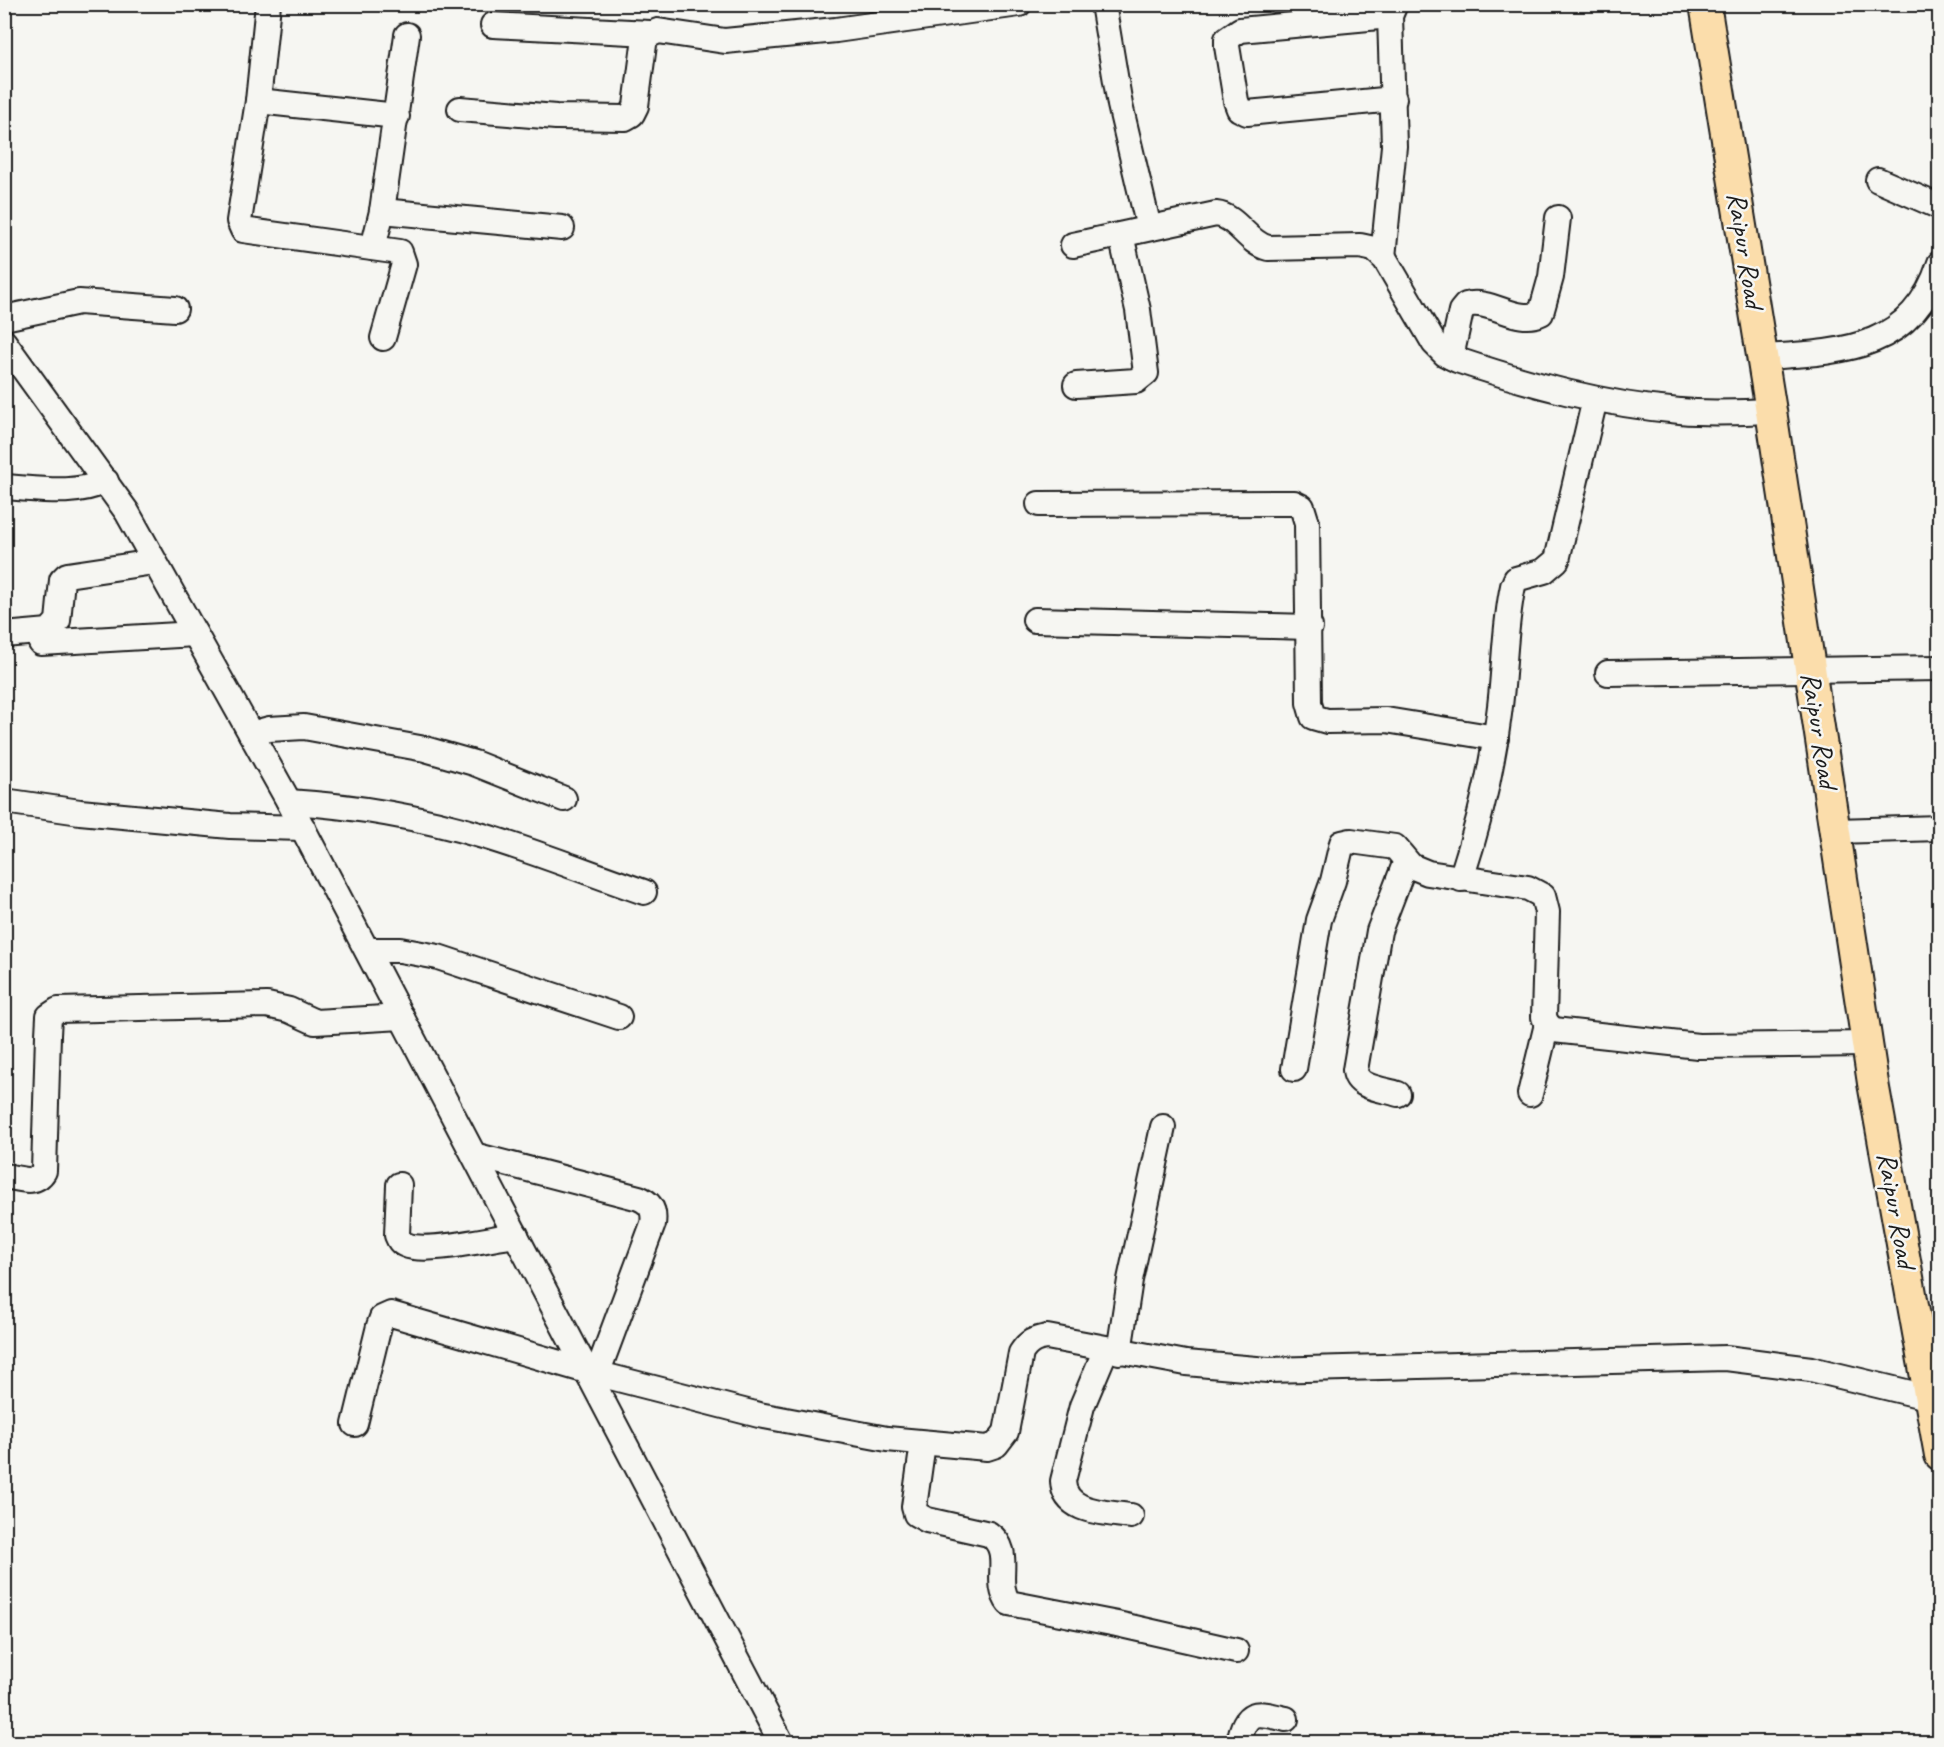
<svg xmlns="http://www.w3.org/2000/svg" width="1944" height="1747" viewBox="0 0 1944 1747" font-family="Caveat,sans-serif">
<style>
.lines{fill:none;stroke-linecap:round;stroke-linejoin:round}
.minor-casing{stroke:#1c1c1c;stroke-width:28}
.major-casing{stroke:#1c1c1c;stroke-width:34}
.minor{stroke:#f6f6f2;stroke-width:24}
.major{stroke:#fbddab;stroke-width:30}
.labels{text-anchor:middle;dominant-baseline:central;stroke-width:5;stroke-linejoin:round;paint-order:stroke}
.street-label{font-size:28px;fill:#1c1c1c;stroke:#f6f6f2}
</style>
<rect width="100%" height="100%" fill="#f6f6f2"/>
<filter id="ink" filterUnits="userSpaceOnUse"><feTurbulence type="fractalNoise" baseFrequency=".0167" numOctaves="2"/><feDisplacementMap in="SourceGraphic" scale="12" xChannelSelector="R" yChannelSelector="G"/><feConvolveMatrix kernelMatrix="1 2 1 2 8 2 1 2 1" color-interpolation-filters="sRGB"/></filter>
<g filter="url(#ink)">
<g class="lines">
<g class="minor-casing">
<g id="minor">
<path d="M268,4l-10,97 -19,120 4,9 157,22 4,12 -21,74"/>
<path d="M1103,4l17,101 29,123"/>
<path d="M1390,16l-150,14 -13,9v7l9,55 3,8 8,4 147,-14"/>
<path d="M493,25l157,8"/>
<path d="M258,101l139,15"/>
<path d="M460,109l96,8 69,1 7,-4 4,-8 9,-69 13,-6 67,10 111,-11 183,-26"/>
<path d="M1878,180l62,27"/>
<path d="M382,211l180,17"/>
<path d="M1073,245l143,-31c21,2 31,29 52,34l92,-2 14,3 11,10 49,84 11,11 12,6c72,24 147,45 223,51 30,3 61,1 91,0"/>
<path d="M373,248l9,-37 25,-176"/>
<path d="M1383,257l11,-111 -4,-130 5,-12"/>
<path d="M4,318l75,-16 96,7"/>
<path d="M4,342l123,170 162,290 492,940"/>
<path d="M1451,357l10,-46 5,-6c25,-7 51,20 75,8l10,-36 7,-59"/>
<path d="M1763,357c78,-5 149,-6 177,-94"/>
<path d="M1076,385l60,-4 10,-8 -8,-63 -17,-75"/>
<path d="M4,487c35,2 70,9 102,-6"/>
<path d="M1039,504l255,-1 8,4 5,16 2,180 4,14 14,4 59,-1 110,18"/>
<path d="M1035,620l275,7"/>
<path d="M4,635l45,-4 9,-10 4,-41 5,-5 87,-13"/>
<path d="M41,643l154,-9"/>
<path d="M1608,673l332,-5"/>
<path d="M251,734l18,-5 35,-2 121,22 49,14 90,36"/>
<path d="M4,801l76,11 150,14 73,2"/>
<path d="M289,802c66,4 131,15 194,34 54,16 108,38 161,56"/>
<path d="M1836,831l104,-3"/>
<path d="M1461,879c18,-55 31,-108 38,-165 6,-43 5,-87 14,-128l3,-7 28,-8 13,-11 38,-161"/>
<path d="M367,950h33l38,7 181,60"/>
<path d="M1294,1069l25,-149 14,-39 9,-38 9,-2 44,6 16,19 17,7 100,15 15,8 4,16 -3,105 3,7 7,6 144,16 169,-2"/>
<path d="M1398,1094c-15,-5 -42,-6 -43,-24l24,-139 27,-70"/>
<path d="M1530,1094l17,-70"/>
<path d="M474,1155l165,43c12,5 16,13 14,26l-56,150"/>
<path d="M4,1176c15,2 31,10 40,-5l4,-136 1,-19 9,-6 209,-5 22,5 26,12 87,-5"/>
<path d="M399,1185l-2,50c2,5 3,8 9,10 20,9 85,-7 110,-10"/>
<path d="M1106,1349l-24,57 -19,75c1,33 43,31 68,35"/>
<path d="M1119,1352l11,-72 33,-153"/>
<path d="M355,1424l24,-98 3,-8 9,-4 196,57 172,44 128,24 100,9 9,-3 10,-13 15,-79c7,-11 13,-14 26,-16l139,26 82,7 458,-12 85,11 120,29"/>
<path d="M923,1443l-9,64 2,7 11,6 62,14c26,18 3,47 20,69l108,21 119,27"/>
<path d="M1239,1742c7,-34 17,-30 47,-23"/>
</g>
</g>
<g class="major-casing">
<path id="major" d="M1705,4l66,407 102,672 67,372"/>
</g>
<use href="#minor" class="minor"/>
<use href="#major" class="major"/>
</g>
</g>
<g class="labels">
<g class="street-label">
<text transform="translate(1746 250) rotate(81)">Raipur Road</text>
<text transform="translate(1820 730) rotate(81)">Raipur Road</text>
<text transform="translate(1897 1210) rotate(80)">Raipur Road</text>
</g>
</g>
<rect width="1944" height="1747" fill="none" stroke="#f6f6f2" stroke-width="24"/>
<rect x="12" y="12" width="1920" height="1723" fill="none" stroke="#1c1c1c" stroke-width="2" filter="url(#ink)"/>
</svg>
